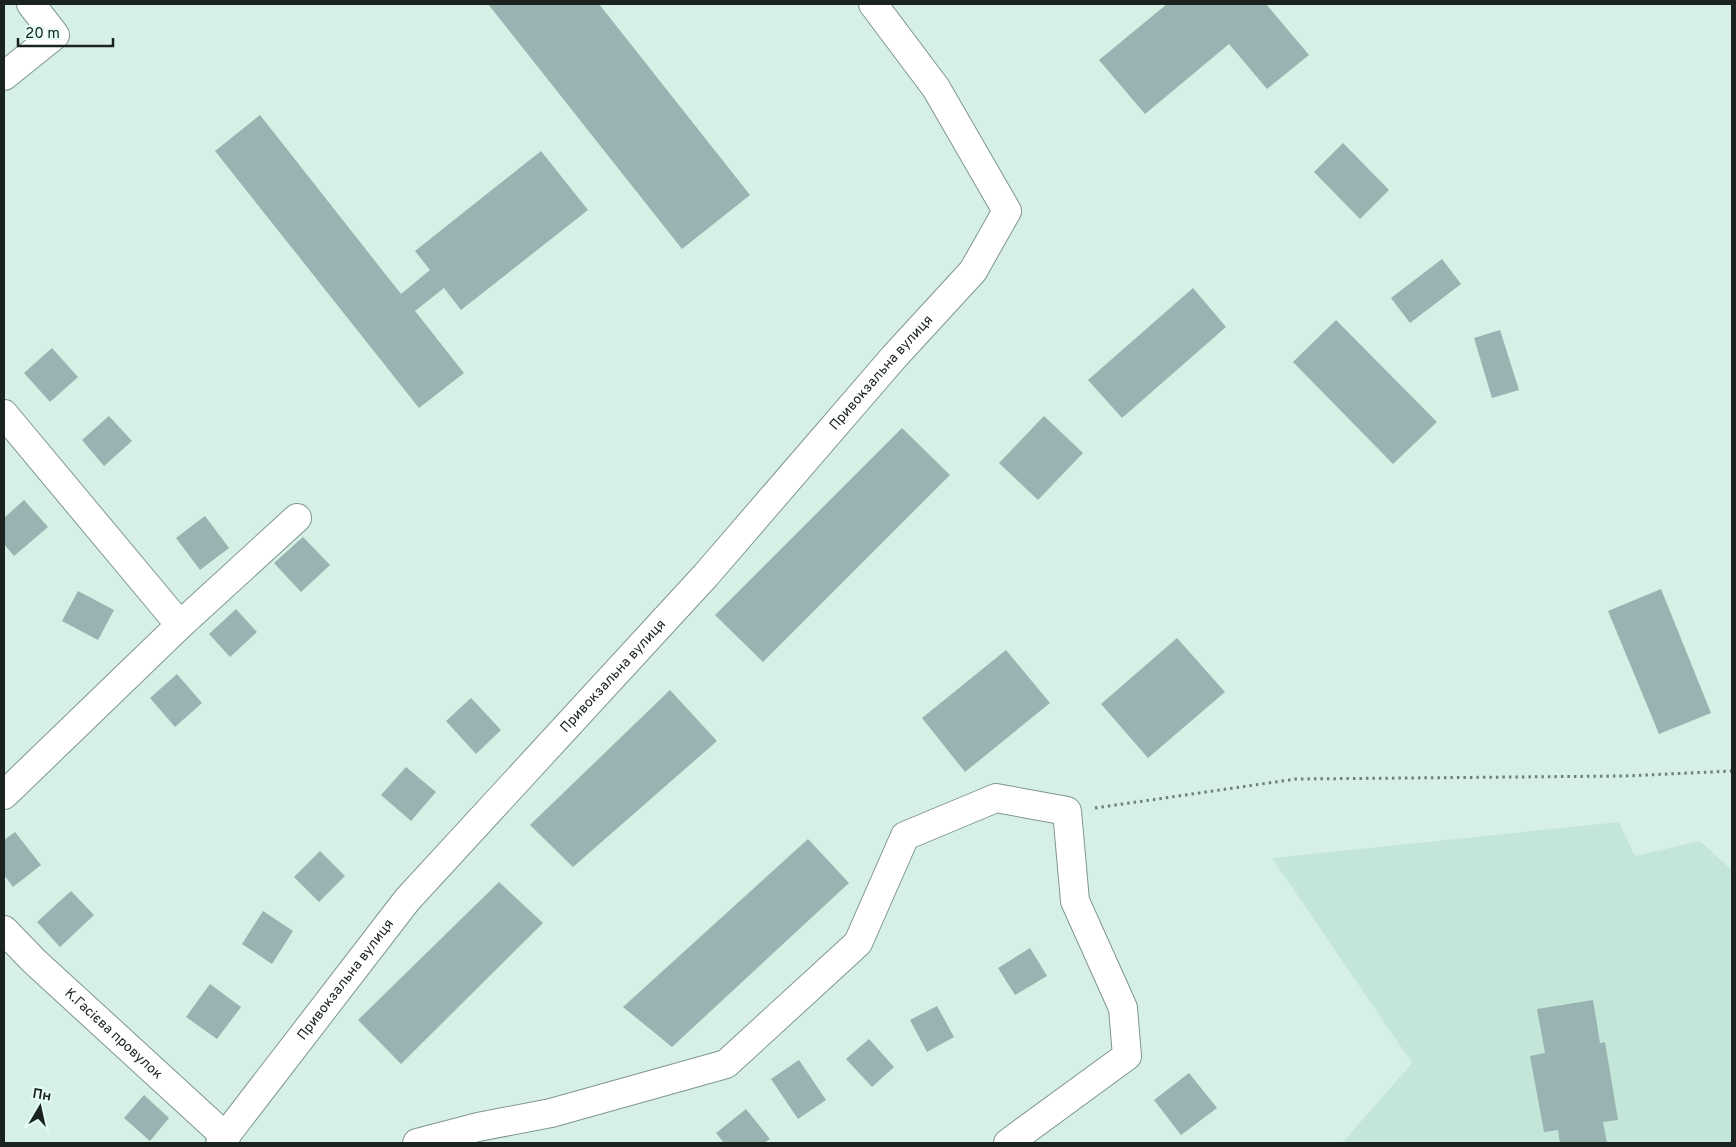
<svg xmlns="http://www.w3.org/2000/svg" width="1736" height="1147" viewBox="0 0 1736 1147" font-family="Overpass,sans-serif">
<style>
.built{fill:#c4e6d9}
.building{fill:#98b3b1}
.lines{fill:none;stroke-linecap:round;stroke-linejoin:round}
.minor-casing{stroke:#7f968d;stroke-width:30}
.path{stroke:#6f8079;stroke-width:3;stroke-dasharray:2.5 4;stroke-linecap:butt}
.minor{stroke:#fff;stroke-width:28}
.labels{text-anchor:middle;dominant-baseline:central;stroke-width:4.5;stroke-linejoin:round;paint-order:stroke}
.street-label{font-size:14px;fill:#1a231f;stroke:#e4fdf3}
</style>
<rect width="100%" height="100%" fill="#d7f0e6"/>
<path class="built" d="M1619,822l16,34 65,-15 32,29v273h-390l70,-80 -140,-205z"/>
<g class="building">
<path d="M488,4h111l151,191 -68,54z"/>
<path d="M1167,4h99l43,51 -42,34 -38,-45 -84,70 -46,-54z"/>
<path d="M260,115l141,179 29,-24 -15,-19 126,-100 47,59 -127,100 -17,-22 -29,23 49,62 -45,35 -204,-257z"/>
<path d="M1343,143l46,47 -29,29 -46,-47z"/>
<path d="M1442,259l19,25 -51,39 -19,-25z"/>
<path d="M1193,288l33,39 -104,91 -34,-38z"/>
<path d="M1336,320l101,102 -44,42 -100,-102z"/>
<path d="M1500,330l19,60 -27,8 -18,-60z"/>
<path d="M52,348l26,29 -28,25 -26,-29z"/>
<path d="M109,416l23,25 -28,25 -22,-26z"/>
<path d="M1044,416l39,37 -45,47 -39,-37z"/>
<path d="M902,428l48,47 -187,187 -48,-47z"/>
<path d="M24,500l24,27 -34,29 -10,-12v-26z"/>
<path d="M205,516l24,32 -29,22 -24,-32z"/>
<path d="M303,537l27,28 -29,27 -27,-29z"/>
<path d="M1661,589l50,124 -52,21 -51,-123z"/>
<path d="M78,591l36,19 -16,30 -36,-19z"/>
<path d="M236,609l21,23 -27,25 -21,-23z"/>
<path d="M1177,638l48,54 -77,66 -47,-54z"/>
<path d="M1006,650l44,53 -85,69 -43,-54z"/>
<path d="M177,674l25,29 -27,24 -25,-29z"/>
<path d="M670,690l47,51 -144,126 -43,-42z"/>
<path d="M471,698l30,32 -25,24 -30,-33z"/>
<path d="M406,767l30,25 -25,29 -30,-26z"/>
<path d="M15,832l26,33 -28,22 -9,-12v-35z"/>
<path d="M808,839l41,44 -177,164 -49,-40z"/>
<path d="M320,851l25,25 -26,26 -25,-25z"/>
<path d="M499,882l44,41 -142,141 -43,-44z"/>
<path d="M71,891l23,24 -34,32 -23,-25z"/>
<path d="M263,911l30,20 -21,33 -30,-20z"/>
<path d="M1030,948l17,28 -32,19 -17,-27z"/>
<path d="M210,984l31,23 -24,32 -31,-22z"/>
<path d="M1593,1000l7,43 5,-1 13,78 -15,2 4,21h-47l-2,-13 -14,2 -14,-76 15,-3 -8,-44z"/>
<path d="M937,1006l17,31 -27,15 -17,-32z"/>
<path d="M869,1039l25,28 -22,20 -26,-28z"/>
<path d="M799,1060l27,40 -28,19 -27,-40z"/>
<path d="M1189,1073l28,35 -36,27 -27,-35z"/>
<path d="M144,1095l25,23 -19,23 -26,-23z"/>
<path d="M746,1109l24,30 -6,4h-40l-8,-10z"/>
</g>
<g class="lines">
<g class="minor-casing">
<g id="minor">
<path d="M4,76l51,-41 -24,-31"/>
<path d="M4,414l176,211 -176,170"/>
<path d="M180,625l117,-107"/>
<path id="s1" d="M4,930l30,31 192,176"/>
<path id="s2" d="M220,1143l187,-243 299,-325 188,-218 79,-86 34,-60 -71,-123 -63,-84"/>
<path d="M417,1143l61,-16 73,-14 175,-49 132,-121 47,-107 91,-38 71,13 8,90 48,107 4,48 -119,87"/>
</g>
</g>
<path class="path" d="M1095,808l201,-29 329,-3 107,-5"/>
<use href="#minor" class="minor"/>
</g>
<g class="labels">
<g class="street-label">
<text stroke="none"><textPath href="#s2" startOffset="1016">Привокзальна вулиця</textPath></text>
<text stroke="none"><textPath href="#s2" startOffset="611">Привокзальна вулиця</textPath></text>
<text stroke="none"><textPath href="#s2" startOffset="206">Привокзальна вулиця</textPath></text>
<text stroke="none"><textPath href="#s1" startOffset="151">К.Гасієва провулок</textPath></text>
</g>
</g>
<rect width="1736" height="1147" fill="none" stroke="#1a231f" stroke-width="10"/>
<g transform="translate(40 1107) rotate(9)" stroke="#e4fdf3" stroke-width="4" paint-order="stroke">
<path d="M0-4L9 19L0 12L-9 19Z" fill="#1a231f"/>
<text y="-8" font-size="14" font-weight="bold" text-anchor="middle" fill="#1a231f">Пн</text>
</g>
<path d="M18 38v8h95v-8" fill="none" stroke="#1a231f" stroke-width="2.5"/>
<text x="25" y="38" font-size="15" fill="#1a231f" stroke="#e4fdf3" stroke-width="4" paint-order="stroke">20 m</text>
</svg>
